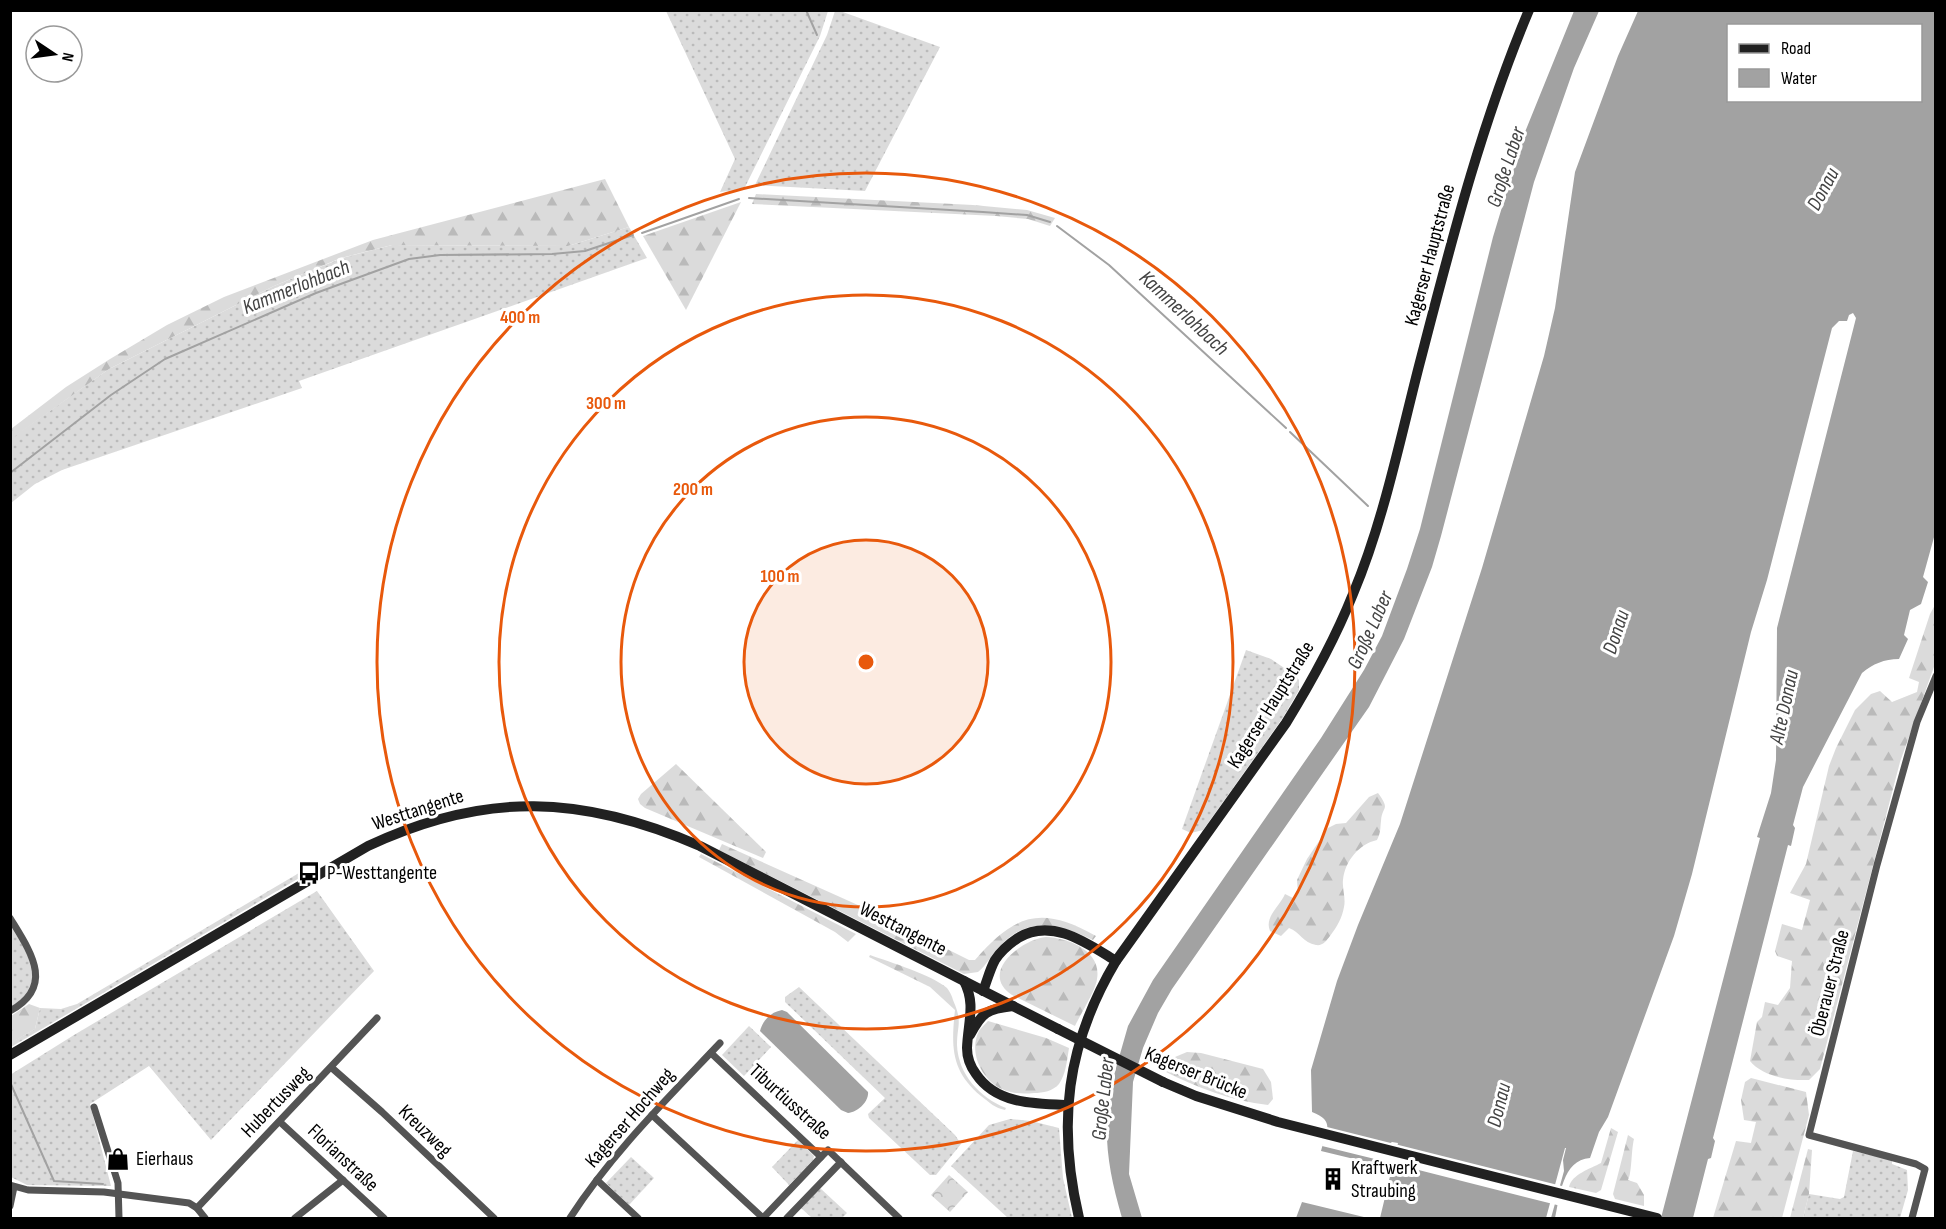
<svg xmlns="http://www.w3.org/2000/svg" width="1946" height="1229" viewBox="0 0 1946 1229" font-family="'Sofia Sans Condensed',sans-serif">
<style>
.grass{fill:url(#grass-dots)}
.forest{fill:url(#forest-firs)}
.park{fill:url(#park-crowns)}
.water{fill:#a2a2a2;fill-rule:evenodd}
.pier{fill:#fff}
.lines{fill:none;stroke-linecap:round;stroke-linejoin:round}
.stream{stroke:#a2a2a2;stroke-width:2}
.street{stroke:#545454;stroke-width:7}
.secondary{stroke:#212121;stroke-width:10}
.secondary-bridge{stroke:#212121;stroke-width:10}
.ring{fill:none;stroke:#e8590c;stroke-width:3}
.labels{text-anchor:middle;dominant-baseline:central;stroke-width:6;stroke-linejoin:round;paint-order:stroke}
.street-label{font-size:20px;fill:#000;stroke:#fff}
.poi-label{font-size:20px;fill:#000;stroke:#fff;text-anchor:start}
.water-label{font-size:21px;font-style:italic;fill:#434343;stroke:#fff}
.centre{fill:#e8590c;stroke:#fff;stroke-width:3}
.ring-label{font-size:18px;text-anchor:middle;font-weight:bold;fill:#e8590c;stroke:#fff;stroke-width:6;stroke-linejoin:round;paint-order:stroke}
</style>
<defs>
<pattern id="grass-dots" width="8" height="8" patternUnits="userSpaceOnUse" patternTransform="scale(1.5)"><rect width="8" height="8" fill="#dbdbdb"/><path d="M2 2h.1M6 6h.1" fill="none" stroke="#bababa" stroke-width="1.8" stroke-linecap="round"/></pattern>
<pattern id="forest-firs" width="22" height="20" patternUnits="userSpaceOnUse" patternTransform="scale(1.5)"><rect width="22" height="20" fill="#dbdbdb"/><path d="M5 1l3.5 6h-7zM16 11l3.5 6h-7z" fill="#bababa"/></pattern>
<pattern id="park-crowns" width="20" height="18" patternUnits="userSpaceOnUse" patternTransform="scale(1.5)"><rect width="20" height="18" fill="#dbdbdb"/><path d="M2 6a3 3 0 1 1 6 0M12 15a3 3 0 1 1 6 0" fill="none" stroke="#bababa"/></pattern>
</defs>
<rect width="100%" height="100%" fill="#fff"/>
<g class="grass">
<path d="M666,11h162l-8,25 -76,153 -24,3 15,-33z"/>
<path d="M835,11h5l100,36 -75,144 -110,-6 72,-150z"/>
<path d="M629,227l18,31 -348,123 3,7 -240,82 -27,14 -24,19 -1,-64 99,-70 165,-83 68,-28 50,-13 176,1z"/>
<path d="M1246,650l25,9 25,17 3,4v10l-17,29 -79,111 -12,3 -9,-4z"/>
<path d="M299,873h3l-1,4 -290,170 -1,-4 25,-14 5,-21 21,1 16,-5z"/>
<path d="M317,891l57,80 -163,169 -62,-74 -59,38 21,82 -84,-1 -16,-8 -1,-102 64,-40z"/>
<path d="M10,925c11,18 36,50 16,71 -4,4 -11,8 -16,12z"/>
<path d="M799,987l156,148 6,9 -25,31h-6l-61,-57 -1,-4 17,-16 -100,-96v-5z"/>
<path d="M749,1026l22,21 -27,29 -22,-21z"/>
<path d="M1010,1119l21,2 28,7 4,50 9,40h-64l-57,-52 38,-41z"/>
<path d="M798,1140l16,16 -1,4 -24,25 -17,-18z"/>
<path d="M1853,1151l39,9v4l15,6 1,20 -8,28h-97l6,-24 31,5 4,-2z"/>
<path d="M631,1157l23,21 -25,27 -23,-22z"/>
<path d="M820,1188l27,25 -5,5h-30l-11,-10z"/>
</g>
<g class="forest">
<path d="M605,179l24,48 -61,19 -176,-1 -51,13 -67,28 -165,83 -98,70v-10l55,-42 44,-28 57,-34 57,-28 149,-57z"/>
<path d="M756,194l217,11 54,5 28,8 -5,8 -22,-7 -32,-3 -244,-12z"/>
<path d="M741,202l-55,108 -43,-74z"/>
<path d="M1935,605v59l-35,98 -80,307 -11,11c-20,1 -47,-4 -59,-19l7,-39 5,-5 3,-15 13,3 12,-17 2,-27 -15,-5 -2,-5 7,-27 20,6 8,-30 -20,-7 16,-29 23,-98 7,-18 19,-38 16,-16 9,-3 12,11 25,-10 2,-10 -10,-4 21,-64z"/>
<path d="M676,764l90,88 -3,6 -118,-50 -5,-4 -2,-5 3,-5z"/>
<path d="M1378,793c13,18 4,12 3,28 -1,8 0,11 -4,19 -18,4 -32,21 -34,40 -1,9 3,18 1,27 -2,11 -7,20 -14,29 -4,5 -7,10 -14,9 -13,-2 -16,-13 -27,-17l-8,8 -11,-5c-6,-14 10,-25 15,-37l8,4 5,-4 -1,-14 10,-21 21,-31 8,-4 10,-1 23,-26z"/>
<path d="M722,844l147,66 100,50h6c40,-46 66,-55 121,-24l-3,4c-34,-16 -65,-25 -94,7 -8,8 -12,18 -21,25l-14,2 -245,-124z"/>
<path d="M701,854l155,80 -8,8 -13,-10 -136,-75z"/>
<path d="M1046,937c23,1 56,14 51,42 -1,11 -17,36 -22,47l-63,-31c-33,-22 8,-55 34,-58z"/>
<path d="M870,955c20,7 62,20 77,33 3,4 5,8 6,12 10,23 4,24 4,45 1,29 23,53 49,63l-1,2c-10,-2 -15,-7 -24,-14 -30,-25 -30,-49 -26,-86l-25,-23 -61,-30z"/>
<path d="M29,1004l11,4 -5,21 -24,14v-27z"/>
<path d="M988,1021l58,17 23,10c-2,12 -3,26 -10,36 -6,7 -16,9 -25,9 -10,1 -22,1 -32,-4 -20,-9 -34,-37 -23,-58 2,-3 6,-7 9,-10z"/>
<path d="M1187,1052l14,1 62,16 8,13 2,17 -5,6c-37,-4 -72,-18 -104,-34l11,-14z"/>
<path d="M1751,1078l55,14 3,23 -27,103h-69l23,-77 15,2 5,-21 -12,-2 -3,-20 4,-18z"/>
<path d="M1611,1128l7,4 -17,58 -5,3 -27,-6c3,-13 21,-18 32,-24z"/>
<path d="M1628,1135l6,4c-3,12 -2,34 -6,41l9,3 7,12v11l-29,-7 -2,-5z"/>
<path d="M1808,1149l4,1 -3,44 -6,24h-13z"/>
</g>
<path class="park" d="M949,1175l19,17 -18,20 -19,-17z"/>
<g class="water">
<path d="M1574,11h25l-25,57 -40,114 -93,354 -9,31 -28,72 -35,68 -197,282 -14,24 -15,35 -10,34 -4,92 13,44h-20c-14,-49 -20,-84 -11,-136h1l16,-56 25,-46 168,-242 43,-68 18,-34 25,-67 13,-40 73,-292 16,-53 16,-52z"/>
<path d="M1638,11h297l1,519 -13,47 5,5 -7,22 -11,6 -6,25 4,4 -9,20c-15,0 -26,5 -37,14l-59,114 -10,38 2,3 -4,18 -3,-1 -75,293 2,3 -4,17 -3,1 -15,59h-32l99,-380 -3,-1 14,-44 5,-33 1,-132 79,-310 -3,-5 -4,2 -2,6h-8l-7,7 -65,252 -16,52 -59,242 -18,62 -66,181 -9,15 -9,26c-28,2 -30,39 -35,60h-4l13,-47 -1,-11 3,-12h-1l-19,70h-166l18,-75 -6,-1 -3,2 -6,22 -62,-15c5,-19 15,-30 -9,-39l-1,-42 26,-89 21,-56 42,-101 82,-256 62,-212 11,-48 20,-136 43,-116zM1728,26h192v74h-192z"/>
<path d="M782,1010l5,2 81,80c1,10 -11,20 -20,21l-7,-3 -81,-79c3,-11 11,-19 22,-21z"/>
<path d="M1302,1202l66,16h-72z"/>
</g>
<path class="pier" d="M1327,1127l239,60 -5,19 -170,-43 3,-18 -3,1 -4,16 -65,-16z"/>
<g class="lines">
<g class="stream">
<path d="M806,10l11,25"/>
<path d="M749,198l234,14 44,3 23,7"/>
<path d="M1057,226l52,39 177,163"/>
<path d="M642,233l97,-34"/>
<path d="M1290,432l78,74"/>
<path d="M10,473l101,-78 54,-36 151,-66 93,-34 31,-4 112,-1 33,-3 48,-16"/>
<path d="M10,1082l44,99 49,3"/>
</g>
<g class="street">
<path d="M10,918c20,33 46,68 0,93"/>
<path d="M711,1053l110,104 7,-7 71,68"/>
<path d="M332,1068l50,44 112,106"/>
<path d="M94,1107l24,76 1,35"/>
<path d="M652,1115l111,103"/>
<path d="M280,1122l104,96"/>
<path d="M597,1180l41,38"/>
<path d="M10,1185l18,5 76,2 85,11 8,5 8,10"/>
<path d="M10,1206l4,-19"/>
<path d="M197,1208l180,-190"/>
<path d="M295,1218l48,-38"/>
<path d="M570,1218c41,-64 97,-119 150,-175"/>
<path d="M763,1218l58,-61"/>
<path d="M787,1218l54,-56"/>
<path d="M1912,1218l13,-49 -9,-5 -107,-29 68,-270 40,-143 19,-46"/>
</g>
<g class="secondary">
<path d="M964,981c12,23 4,41 3,67 0,9 3,18 9,26 20,30 58,30 92,31"/>
<path d="M983,991c4,-10 7,-22 12,-31 6,-9 14,-16 23,-22 34,-21 70,6 98,23"/>
<path d="M970,1035c12,-23 17,-26 43,-29"/>
<path d="M10,1055l358,-209c117,-55 215,-51 332,0l358,183"/>
<path d="M1163,1082l33,14 82,26 379,96"/>
<path d="M1079,1218c-22,-94 -13,-173 37,-257l170,-238c26,-42 49,-84 67,-129 31,-74 47,-155 67,-232 31,-119 61,-238 109,-352"/>
</g>
<path class="secondary-bridge" d="M1058,1029l105,53"/>
</g>
<circle cx="866" cy="662" r="122" fill="#e8590c" fill-opacity=".12"/>
<g class="ring">
<circle cx="866" cy="662" r="122"/>
<circle cx="866" cy="662" r="245"/>
<circle cx="866" cy="662" r="367"/>
<circle cx="866" cy="662" r="489"/>
</g>
<defs>
<g id="bus-bare" transform="scale(1.8)"><path d="M-5-6H5V4H4V6H2V4H-2V6H-4V4H-5ZM-3.5-4V0h7V-4ZM-3.5 1.2v1.5H-2V1.2ZM2 1.2v1.5H3.5V1.2Z" fill="#000" stroke="#fff" stroke-width="2.5" paint-order="stroke"/></g>
<g id="shop-bare" transform="scale(1.8)"><path d="M-5-2.5h2.3a2.7 3.5 0 0 1 5.4 0H5L5.5 6h-11ZM-1.5-2.5h3a1.5 2.3 0 0 0-3 0Z" fill="#000" stroke="#fff" stroke-width="2.5" paint-order="stroke"/></g>
<g id="building-bare" transform="scale(1.8)"><path d="M-4-6H4V6H1V3H-1V6H-4ZM-2.5-4.3h1.7v1.8h-1.7ZM.8-4.3h1.7v1.8H.8ZM-2.5-1h1.7V.8h-1.7ZM.8-1h1.7V.8H.8Z" fill="#000" stroke="#fff" stroke-width="2.5" paint-order="stroke"/></g>
</defs>
<g fill-rule="evenodd">
<use href="#bus-bare" x="309" y="873"/>
<use href="#shop-bare" x="118" y="1159"/>
<use href="#building-bare" x="1333" y="1179"/>
</g>
<g class="labels">
<g class="street-label">
<text transform="translate(1430 255) rotate(-75)">Kagerser Hauptstraße</text>
<text transform="translate(1271 705) rotate(-58)">Kagerser Hauptstraße</text>
<text transform="translate(418 810) rotate(-18)">Westtangente</text>
<text transform="translate(903 929) rotate(27)">Westtangente</text>
<text transform="translate(1830 983) rotate(-76)">Öberauer Straße</text>
<text transform="translate(1196 1073) rotate(22)">Kagerser Brücke</text>
<text transform="translate(276 1102) rotate(-46)">Hubertusweg</text>
<text transform="translate(790 1102) rotate(42)">Tiburtiusstraße</text>
<text transform="translate(630 1118) rotate(-49)">Kagerser Hochweg</text>
<text transform="translate(425 1131) rotate(44)">Kreuzweg</text>
<text transform="translate(343 1158) rotate(43)">Florianstraße</text>
</g>
<g class="poi-label">
<text x="327" y="873">P-Westtangente</text>
<text x="136" y="1159">Eierhaus</text>
<text x="1351" y="1168">Kraftwerk<tspan x="1351" dy="23">Straubing</tspan></text>
</g>
<g class="water-label">
<text transform="translate(1506 167) rotate(-72)">Große Laber</text>
<text transform="translate(1823 189) rotate(-62)">Donau</text>
<text transform="translate(296 287) rotate(-22)">Kammerlohbach</text>
<text transform="translate(1184 313) rotate(43)">Kammerlohbach</text>
<text transform="translate(1370 630) rotate(-66)">Große Laber</text>
<text transform="translate(1616 632) rotate(-72)">Donau</text>
<text transform="translate(1784 707) rotate(-78)">Alte Donau</text>
<text transform="translate(1103 1099) rotate(-84)">Große Laber</text>
<text transform="translate(1499 1105) rotate(-76)">Donau</text>
</g>
</g>
<circle cx="866" cy="662" r="9" class="centre"/>
<g class="ring-label">
<text x="520" y="323">400 m</text>
<text x="606" y="409">300 m</text>
<text x="693" y="495">200 m</text>
<text x="780" y="582">100 m</text>
</g>
<rect width="1946" height="1229" fill="none" stroke="#000000" stroke-width="24"/>
<rect x="1727" y="24" width="195" height="78" fill="#ffffff" stroke="#999999" stroke-width="1.5"/>
<rect x="1739" y="44" width="30" height="9" fill="#212121" stroke="#999999" stroke-width="1.5"/>
<text x="1781" y="54" font-size="18" fill="#000000">Road</text>
<rect x="1739" y="69" width="30" height="18" fill="#a2a2a2" stroke="#999999" stroke-width="1.5"/>
<text x="1781" y="84" font-size="18" fill="#000000">Water</text>
<g transform="translate(54 54) rotate(103)"><circle r="28" fill="#ffffff" stroke="#999999" stroke-width="1.5"/>
<path d="M0-4.5L10 22L0 15L-10 22Z" fill="#000000"/>
<text y="-9" font-size="16" font-weight="bold" text-anchor="middle" fill="#000000">N</text>
</g>
</svg>
